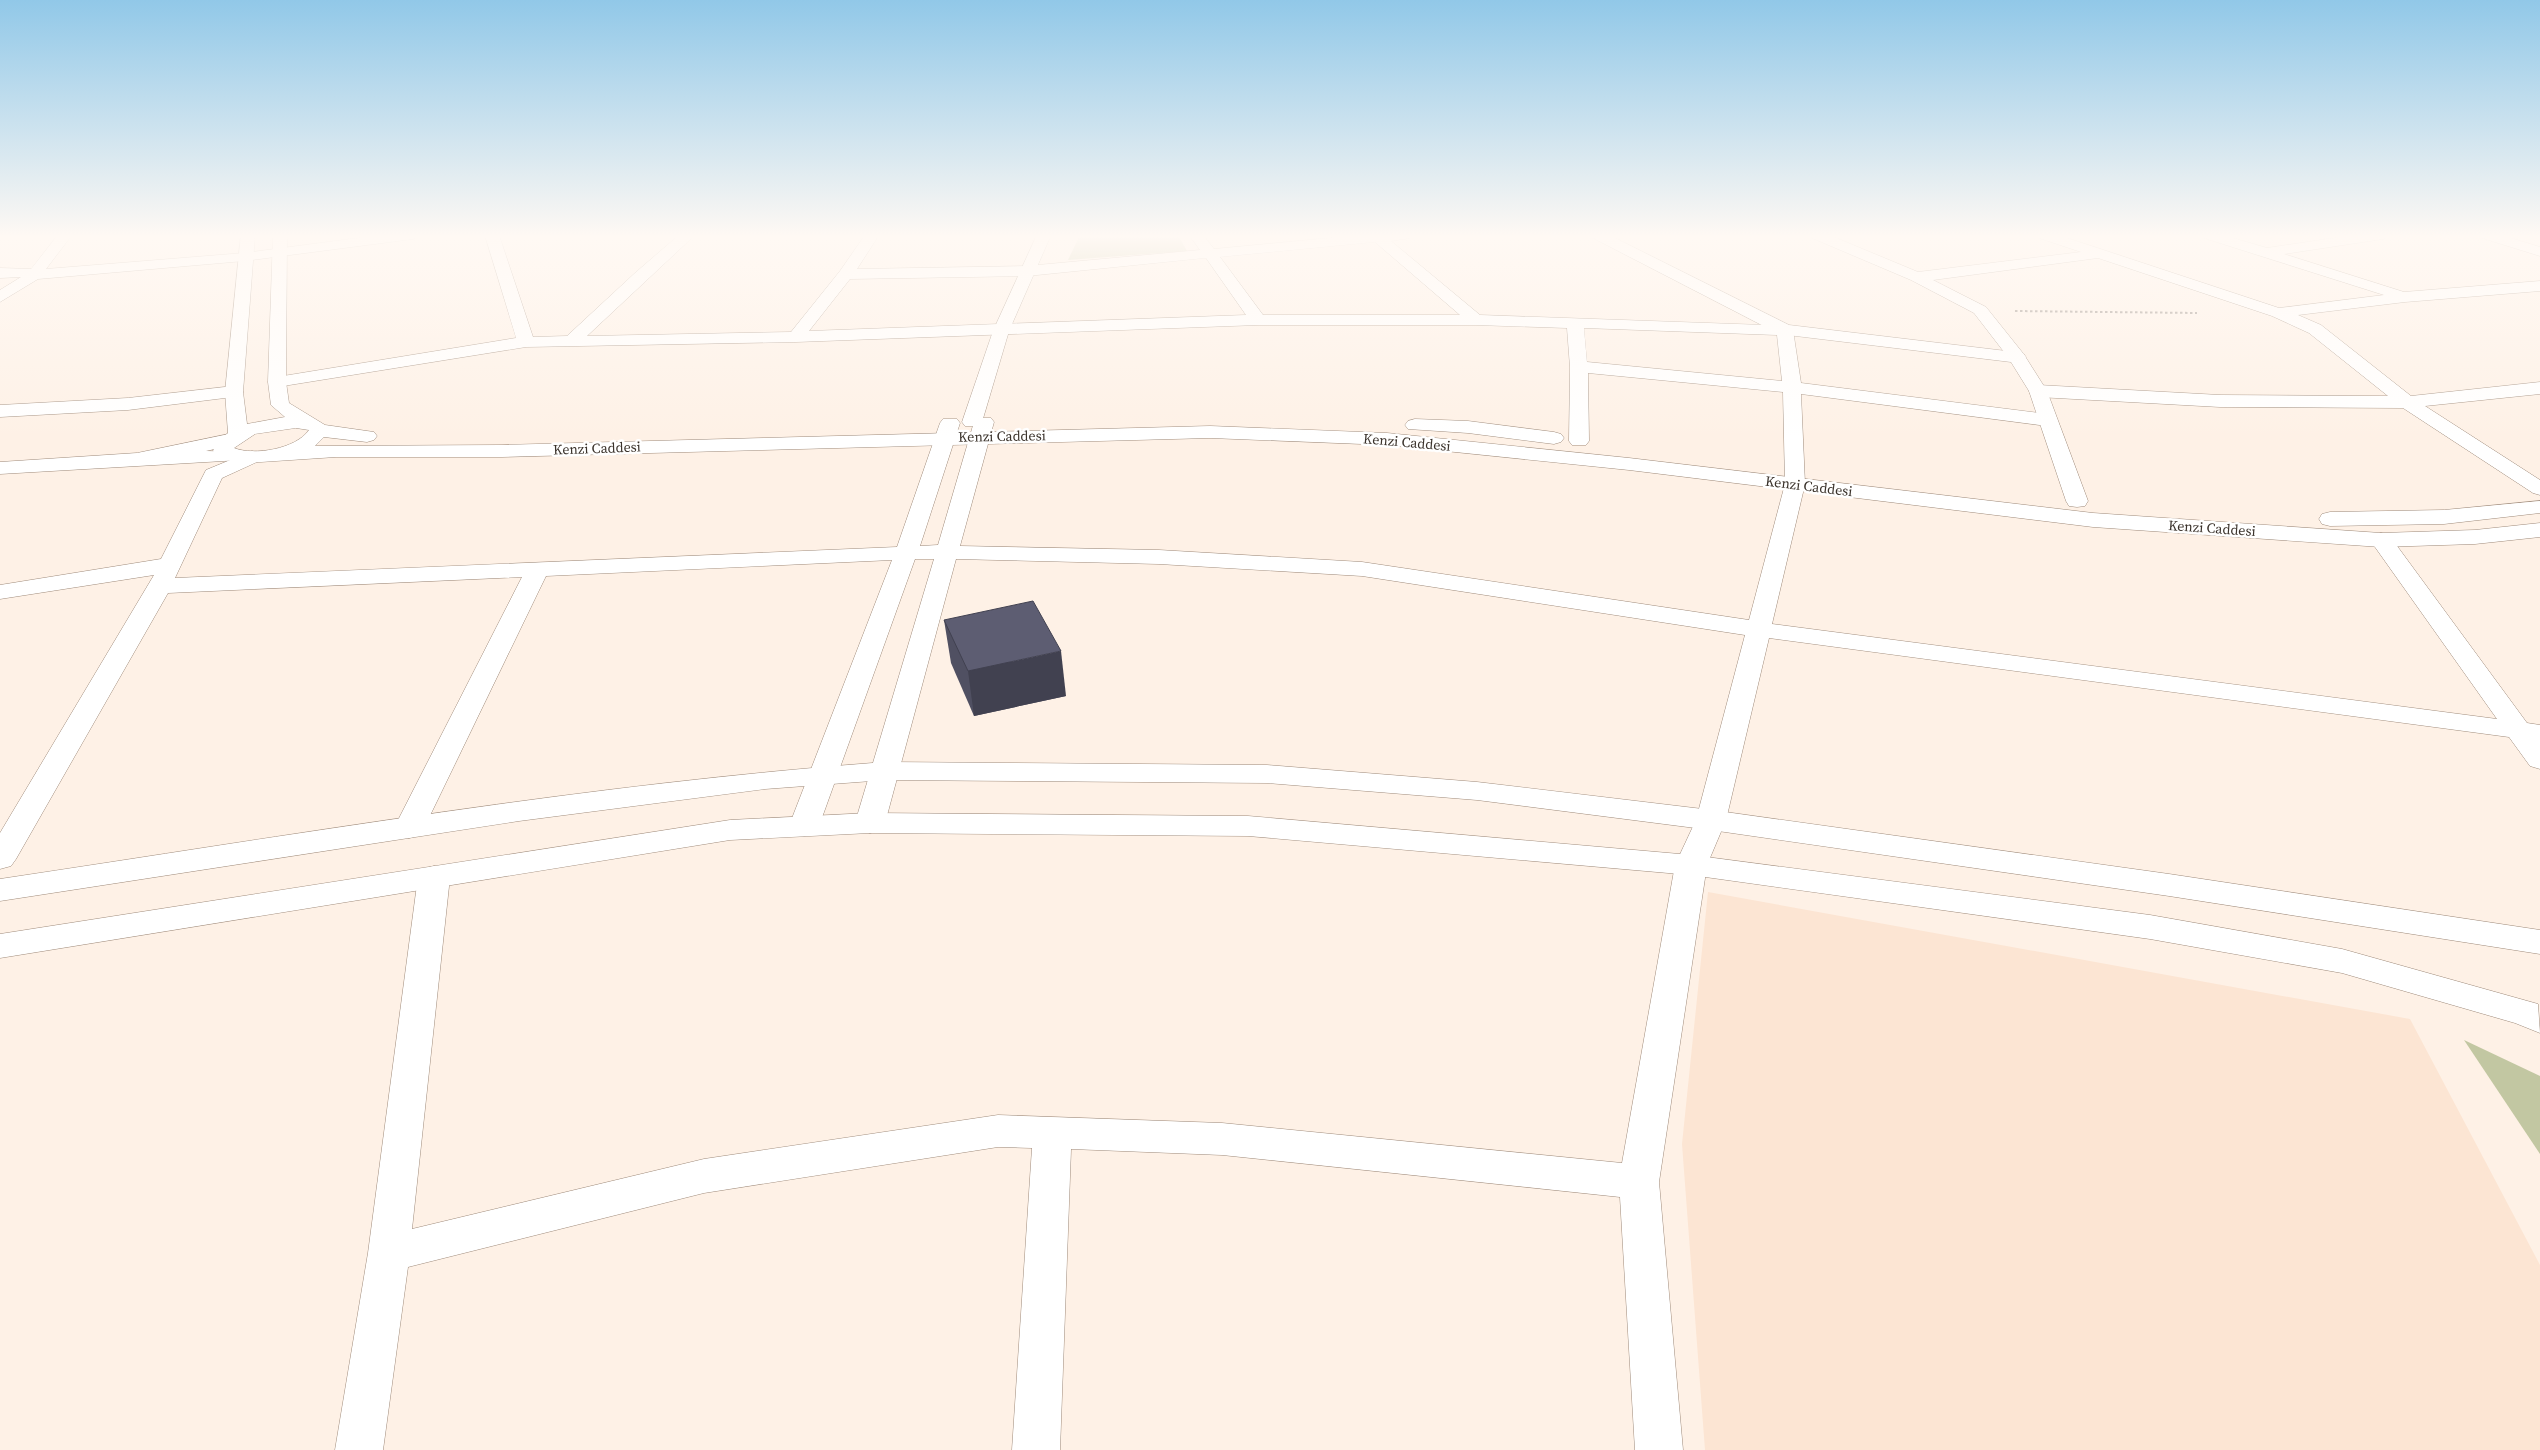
<svg xmlns="http://www.w3.org/2000/svg" width="2540" height="1450" viewBox="0 0 2540 1450" font-family="'Source Serif 4',serif">
<style>
.built{fill:#fce5d3}
.green{fill:#c2c7a2}
.lines{fill:none;stroke-linecap:round;stroke-linejoin:round}
.minor-casing{stroke:#9f8b7b;stroke-width:1}
.tertiary-casing{stroke:#9f8b7b;stroke-width:1}
.secondary-casing{stroke:#9f8b7b;stroke-width:1}
.path{stroke:#978c83;stroke-width:2;stroke-dasharray:2.5 2.5;stroke-linecap:butt}
.minor{fill:#fff;fill-rule:evenodd}
.tertiary{fill:#fff;fill-rule:evenodd}
.secondary{fill:#fff;fill-rule:evenodd}
.wall{fill:#505062}
.shaded-wall{fill:#414150}
.building{fill:#5d5d72;stroke:#414150}
.labels{text-anchor:middle;dominant-baseline:central;stroke-width:5;stroke-linejoin:round;paint-order:stroke}
.far-street-label{font-size:14px;fill:#3a322b;stroke:#fff}
</style>
<rect width="100%" height="100%" fill="#fef1e6"/>
<path class="built" d="M1708,892l702,127 130,246v185h-835l-23,-306z"/>
<g class="green">
<path d="M1080,235h98l9,16 -119,9z"/>
<path d="M2464,1040l76,36v78z"/>
</g>
<g class="lines">
<g class="minor-casing">
<g id="minor">
<path d="M58,235h14l-26,34 198,-16 137,-18h39l-7,4 -169,22 -206,18 -38,23v-12l21,-13 -21,1v-10l31,1z"/>
<path d="M485,235h14l34,102 34,-1 68,-63 44,-38h16l-108,101 204,-4 49,-61 25,-36h14l-22,34 170,-3 173,-16 -11,-15h14l11,14 147,-14h51l-2,3 -19,3 89,74 311,11 2,4 8,53 246,31 7,2 3,4 -3,4 -7,2 -246,-32 4,90 -33,140 725,95 -127,-179 3,-5 8,-2 8,2 138,188 13,2v44l-10,-3 -21,-29 -740,-99 -43,182 -19,45 -48,317 24,268h-48l-15,-253 -398,-42 -151,-6 -11,301h-48l20,-302 -34,-1 -294,46 -296,74 -25,183h-48l33,-197 50,-376 5,-8 11,-3 11,3 5,8 -38,352 292,-70 294,-44 224,8 400,40 53,-298 21,-45 49,-185 -383,-59 -203,-12 -203,-5 -71,264 -4,7 -11,3 -11,-3 -4,-7 79,-264h-19l-96,267 -4,7 -11,3 -11,-3 -4,-7 103,-266 -346,16 -122,252 -4,7 -11,3 -11,-3 -4,-7 128,-251 -354,16 -152,266 -5,7 -11,3v-36l154,-258 -154,24v-14l161,-26 45,-89 46,-19 7,2 3,4 -3,4 -37,17 -47,100 722,-31 43,-124 3,-4h14l3,4 -40,123 18,-1 36,-123 3,-4h14l3,4 -34,124 199,4 203,12 387,58 36,-136 -2,-92 -195,-19 1,68 -3,4h-14l-3,-4 1,-74 -3,-39 -91,-3h-218l-462,17 -270,5 -249,40 -6,-1 -3,-4 3,-4 6,-1 239,-39zM1375,242l85,73h-197l-43,-58zM1206,258l40,57 -437,16 41,-52 177,-3zM1584,328l193,7 5,46 -195,-19z"/>
<path d="M1810,235h19l89,37 163,-20 -42,-14 -2,-3h21l221,73 105,-13 -180,-57 -2,-3h21l44,13 87,-13h36l-7,4 -99,15 120,38 136,-11v10l-135,11 -107,13 23,10 90,71 129,-14v12l-115,12 115,74v15l-7,-2 -130,-85 -183,-1 -182,-10 -7,-2 -2,-4 2,-4 7,-2 182,10 168,1 -79,-63 -37,-17 -174,-58 -165,22 53,27 40,50 -3,4h-12l-37,-48 -63,-33 -99,-42z"/>
<path d="M2480,235h21l39,12v9l-58,-18z"/>
<path d="M234,386l7,2 2,4 -2,4 -113,14 -128,7v-12l128,-7z"/>
</g>
</g>
<g class="tertiary-casing">
<g id="tertiary">
<path d="M1037,235h14l-42,96 -27,91 -3,4h-14l-3,-4 31,-91z"/>
<path d="M1591,235h18l180,90 234,28 24,38 41,110 -3,5 -8,1 -8,-1 -3,-5 -37,-110 -18,-29 -232,-28 -186,-96z"/>
<path d="M229,434l7,2 3,4 -3,4 -30,7 35,1 3,4 -3,4 -241,14v-12l137,-9z"/>
<path d="M885,762l382,3 210,17 234,28 458,64 371,56v24l-371,-58 -458,-66 -234,-30 -210,-17 -382,-3 -120,9 -246,32 -519,80v-22c294,-44 588,-95 885,-117z"/>
<path d="M870,813l378,3 443,39 459,60 192,34 196,55 2,29 -25,-10 -173,-50 -192,-34 -459,-64 -443,-39 -378,-3 -140,7 -730,118v-24l730,-114z"/>
</g>
</g>
<g class="secondary-casing">
<g id="secondary">
<path d="M241,235h14l-12,157 4,32 38,-7 -14,-12 -3,-23 5,-147h14l-1,147 3,21 36,22 49,7 3,4 -3,4 -7,2 -43,-5 -9,9 187,-1 708,-19 177,7 242,25 464,55 288,20 94,-3 65,-7v14l-65,7 -94,3 -288,-20 -464,-57 -242,-25 -177,-7 -708,19h-166l-91,6 -20,-4 -9,-4 -3,-4 4,-9 11,-9 -3,-41zM296,428l13,2c-13,19 -55,26 -75,18l21,-14z"/>
<path d="M1415,419l53,2 86,11 7,2 3,4 -3,4 -7,2 -86,-11 -60,-4 -3,-4 3,-4z"/>
<path d="M2540,501v12l-96,11 -114,2 -8,-2 -3,-5 3,-5 8,-2 114,-2z"/>
</g>
</g>
<path class="path" d="M2015,311l182,2"/>
<use href="#minor" class="minor"/>
<use href="#tertiary" class="tertiary"/>
<use href="#secondary" class="secondary"/>
</g>
<path class="wall" d="M944,620l122,76 -92,20 -23,-53z"/>
<path class="shaded-wall" d="M1061,651l5,45 -92,20 -6,-45z"/>
<path class="building" d="M1033,601l28,50 -93,20 -24,-51z"/>
<linearGradient id="sky" x2="0" y2="1"><stop stop-color="#91c8e8"/><stop offset="0.54" stop-color="#fff9f4"/><stop offset="1" stop-color="#fff9f4" stop-opacity="0"/></linearGradient>
<rect width="2540" height="438" fill="url(#sky)"/>
<g class="labels">
<g class="far-street-label">
<text transform="translate(1002 436) rotate(-1)">Kenzi Caddesi</text>
<text transform="translate(1407 442) rotate(5)">Kenzi Caddesi</text>
<text transform="translate(597 448) rotate(-2)">Kenzi Caddesi</text>
<text transform="translate(1809 486) rotate(7)">Kenzi Caddesi</text>
<text transform="translate(2212 528) rotate(4)">Kenzi Caddesi</text>
</g>
</g>
</svg>
